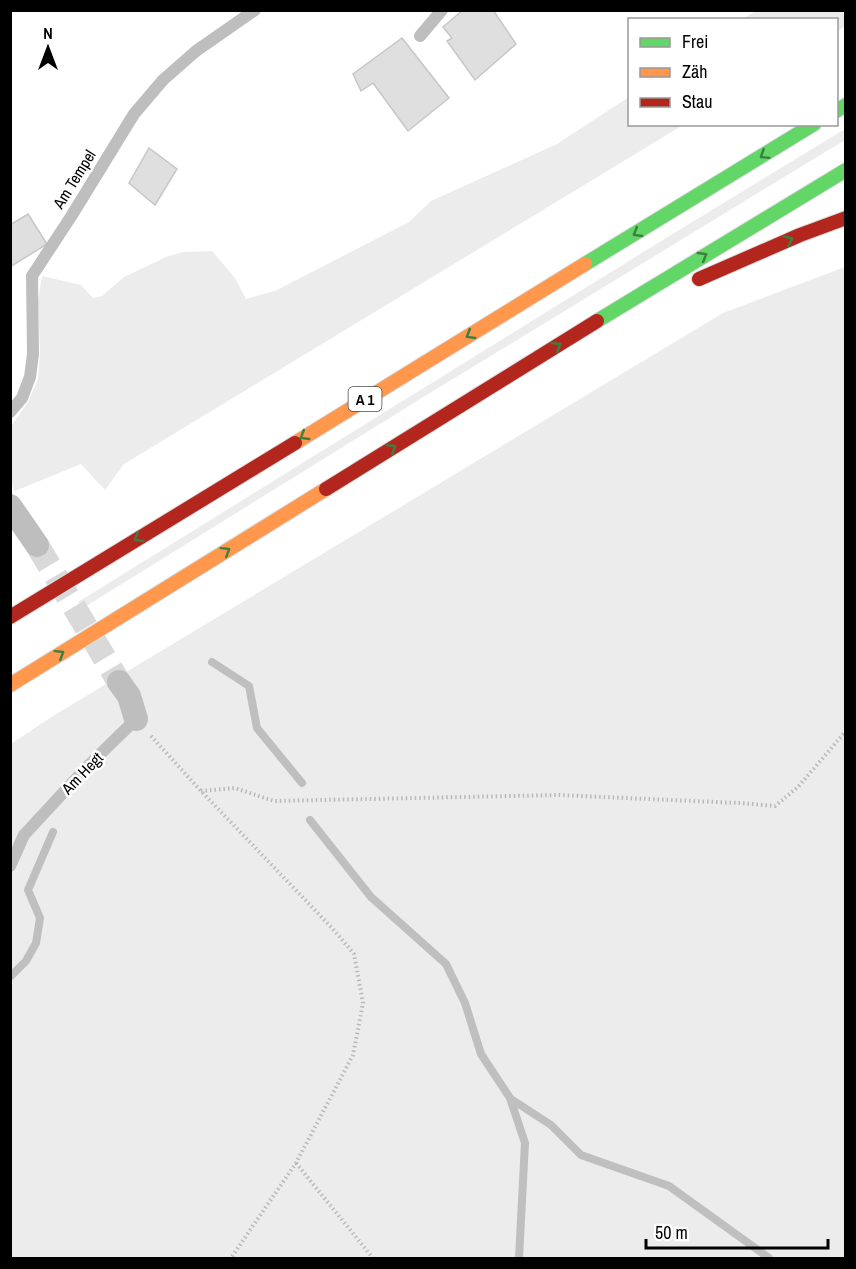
<svg xmlns="http://www.w3.org/2000/svg" width="856" height="1269" viewBox="0 0 856 1269" font-family="'Archivo Narrow',sans-serif">
<style>
.green{fill:#ececec}
.lines{fill:none;stroke-linecap:round;stroke-linejoin:round}
.stream{stroke:#bfbfbf;stroke-width:8}
.building{fill:#dfdfdf;stroke:#c7c7c7;stroke-width:1.5}
.street-tunnel{stroke:#d9d9d9;stroke-width:24;stroke-dasharray:24 12;stroke-linecap:butt}
.fast-casing{stroke:#dbdbdb;stroke-width:16}
.slow-casing{stroke:#dbdbdb;stroke-width:16}
.jam-casing{stroke:#dbdbdb;stroke-width:16}
.path{stroke:#b9b9b9;stroke-width:4;stroke-dasharray:1.5 3;stroke-linecap:butt}
.lane{stroke:#bebebe;stroke-width:12}
.street{stroke:#bebebe;stroke-width:24}
.fast{stroke:#63d668;stroke-width:14}
.slow{stroke:#ff974d;stroke-width:14}
.jam{stroke:#b3261e;stroke-width:14}
.oneway{stroke:#3b803e}
.labels{text-anchor:middle;dominant-baseline:central;stroke-width:5;stroke-linejoin:round;paint-order:stroke}
.shield{fill:#fff;stroke:#4c4c4c;stroke-width:1.5}
.shield-label{font-size:15px;font-weight:bold;fill:#000}
.street-label{font-size:16px;fill:#000;stroke:#fff}
</style>
<rect width="100%" height="100%" fill="#fff"/>
<g class="green">
<path d="M757,10l88,1v15l-8,6 -1,-12 -93,-1z"/>
<path d="M629,97l1,27 53,1 -559,339 -19,26 -24,-26 -66,27 -4,-7 -1,-56 18,-26 10,-23 2,-25 -2,-54 4,-24 39,9 12,13 9,-2 22,-19 42,-20 17,-5 29,-1 23,27 11,21 31,-9 132,-68 22,-21 126,-57z"/>
<path d="M845,129v11l-420,256 -342,212 -5,-6 588,-364z"/>
<path d="M845,267v991h-834v-514l42,-28 670,-403z"/>
</g>
<g class="lines">
<g class="stream">
<path d="M212,662l37,24 8,42 45,55"/>
<path d="M310,820l61,77 75,67 19,39 16,51 29,44 15,45 -6,115"/>
<path d="M10,977l16,-16 10,-18 4,-25 -12,-28 25,-58"/>
<path d="M511,1099l40,26 30,30 88,31 100,72"/>
</g>
</g>
<g class="building">
<path d="M463,10h30l23,34 -41,36 -28,-39 5,-3 -9,-11z"/>
<path d="M402,38l47,60 -41,33 -35,-48 -12,8 -8,-17z"/>
<path d="M149,148l28,21 -22,36 -26,-22z"/>
<path d="M28,214l19,30 -37,23v-42z"/>
</g>
<g class="lines">
<path class="street-tunnel" d="M37,545l82,137"/>
<g class="fast-casing">
<g id="fast">
<path d="M836,111l10,-6"/>
<path d="M585,264l229,-140"/>
<path d="M597,321l249,-151"/>
</g>
</g>
<g class="slow-casing">
<g id="slow">
<path d="M295,443l290,-179"/>
<path d="M10,685l316,-196"/>
</g>
</g>
<g class="jam-casing">
<g id="jam">
<path d="M699,279l101,-44 46,-17"/>
<path d="M326,489l271,-168"/>
<path d="M10,617l285,-174"/>
</g>
</g>
<g class="path">
<path d="M151,736l50,55 131,137 22,26 9,49 -10,52 -57,108 -65,95"/>
<path d="M201,791l34,-3 39,13 285,-6 180,8 36,3 23,-19 48,-56"/>
<path d="M296,1163l77,95"/>
</g>
<g class="lane">
<path d="M420,36l22,-26"/>
<path d="M10,412l12,-14 8,-21 3,-23 -1,-78 40,-61 62,-101 29,-34 33,-29 59,-41"/>
<path d="M10,866l14,-31 62,-67 50,-49"/>
</g>
<g class="street">
<path d="M10,506l27,39"/>
<path d="M119,682l10,14 7,23"/>
</g>
<use href="#fast" class="fast"/>
<use href="#slow" class="slow"/>
<use href="#jam" class="jam"/>
</g>
<defs><path id="oneway-chevron" d="M-2-3.5L2.5 0L-2 3.5" fill="none" stroke-width="1.6" stroke-linecap="round" stroke-linejoin="round" transform="scale(1.5)"/></defs>
<g class="oneway">
<use href="#oneway-chevron" transform="translate(764 155) rotate(148)"/>
<use href="#oneway-chevron" transform="translate(637 233) rotate(149)"/>
<use href="#oneway-chevron" transform="translate(789 240) rotate(-24)"/>
<use href="#oneway-chevron" transform="translate(703 256) rotate(-31)"/>
<use href="#oneway-chevron" transform="translate(470 335) rotate(149)"/>
<use href="#oneway-chevron" transform="translate(557 346) rotate(-32)"/>
<use href="#oneway-chevron" transform="translate(304 436) rotate(149)"/>
<use href="#oneway-chevron" transform="translate(392 448) rotate(-32)"/>
<use href="#oneway-chevron" transform="translate(138 538) rotate(149)"/>
<use href="#oneway-chevron" transform="translate(226 551) rotate(-32)"/>
<use href="#oneway-chevron" transform="translate(60 654) rotate(-32)"/>
</g>
<g class="labels">
<rect class="shield" x="348.5" y="387" width="33" height="24" rx="4.5"/>
<g class="shield-label">
<text x="365" y="399">A 1</text>
</g>
<g class="street-label">
<text transform="translate(74 179) rotate(-58)">Am Tempel</text>
<text transform="translate(82 773) rotate(-46)">Am Hegt</text>
</g>
</g>
<rect width="856" height="1269" fill="none" stroke="#000000" stroke-width="24"/>
<rect x="628" y="18" width="210" height="108" fill="#ffffff" stroke="#999999" stroke-width="1.5"/>
<rect x="640" y="38" width="30" height="9" fill="#63d668" stroke="#999999" stroke-width="1.5"/>
<text x="682" y="48" font-size="18" fill="#000000">Frei</text>
<rect x="640" y="68" width="30" height="9" fill="#ff974d" stroke="#999999" stroke-width="1.5"/>
<text x="682" y="78" font-size="18" fill="#000000">Zäh</text>
<rect x="640" y="98" width="30" height="9" fill="#b3261e" stroke="#999999" stroke-width="1.5"/>
<text x="682" y="108" font-size="18" fill="#000000">Stau</text>
<g transform="translate(48 48)" stroke="#ffffff" stroke-width="4.5" paint-order="stroke">
<path d="M0-4.5L10 22L0 15L-10 22Z" fill="#000000"/>
<text y="-9" font-size="16" font-weight="bold" text-anchor="middle" fill="#000000">N</text>
</g>
<path d="M646 1239v9h182v-9" fill="none" stroke="#000000" stroke-width="3"/>
<text x="655" y="1239" font-size="18" fill="#000000" stroke="#ffffff" stroke-width="4.5" paint-order="stroke">50 m</text>
</svg>
